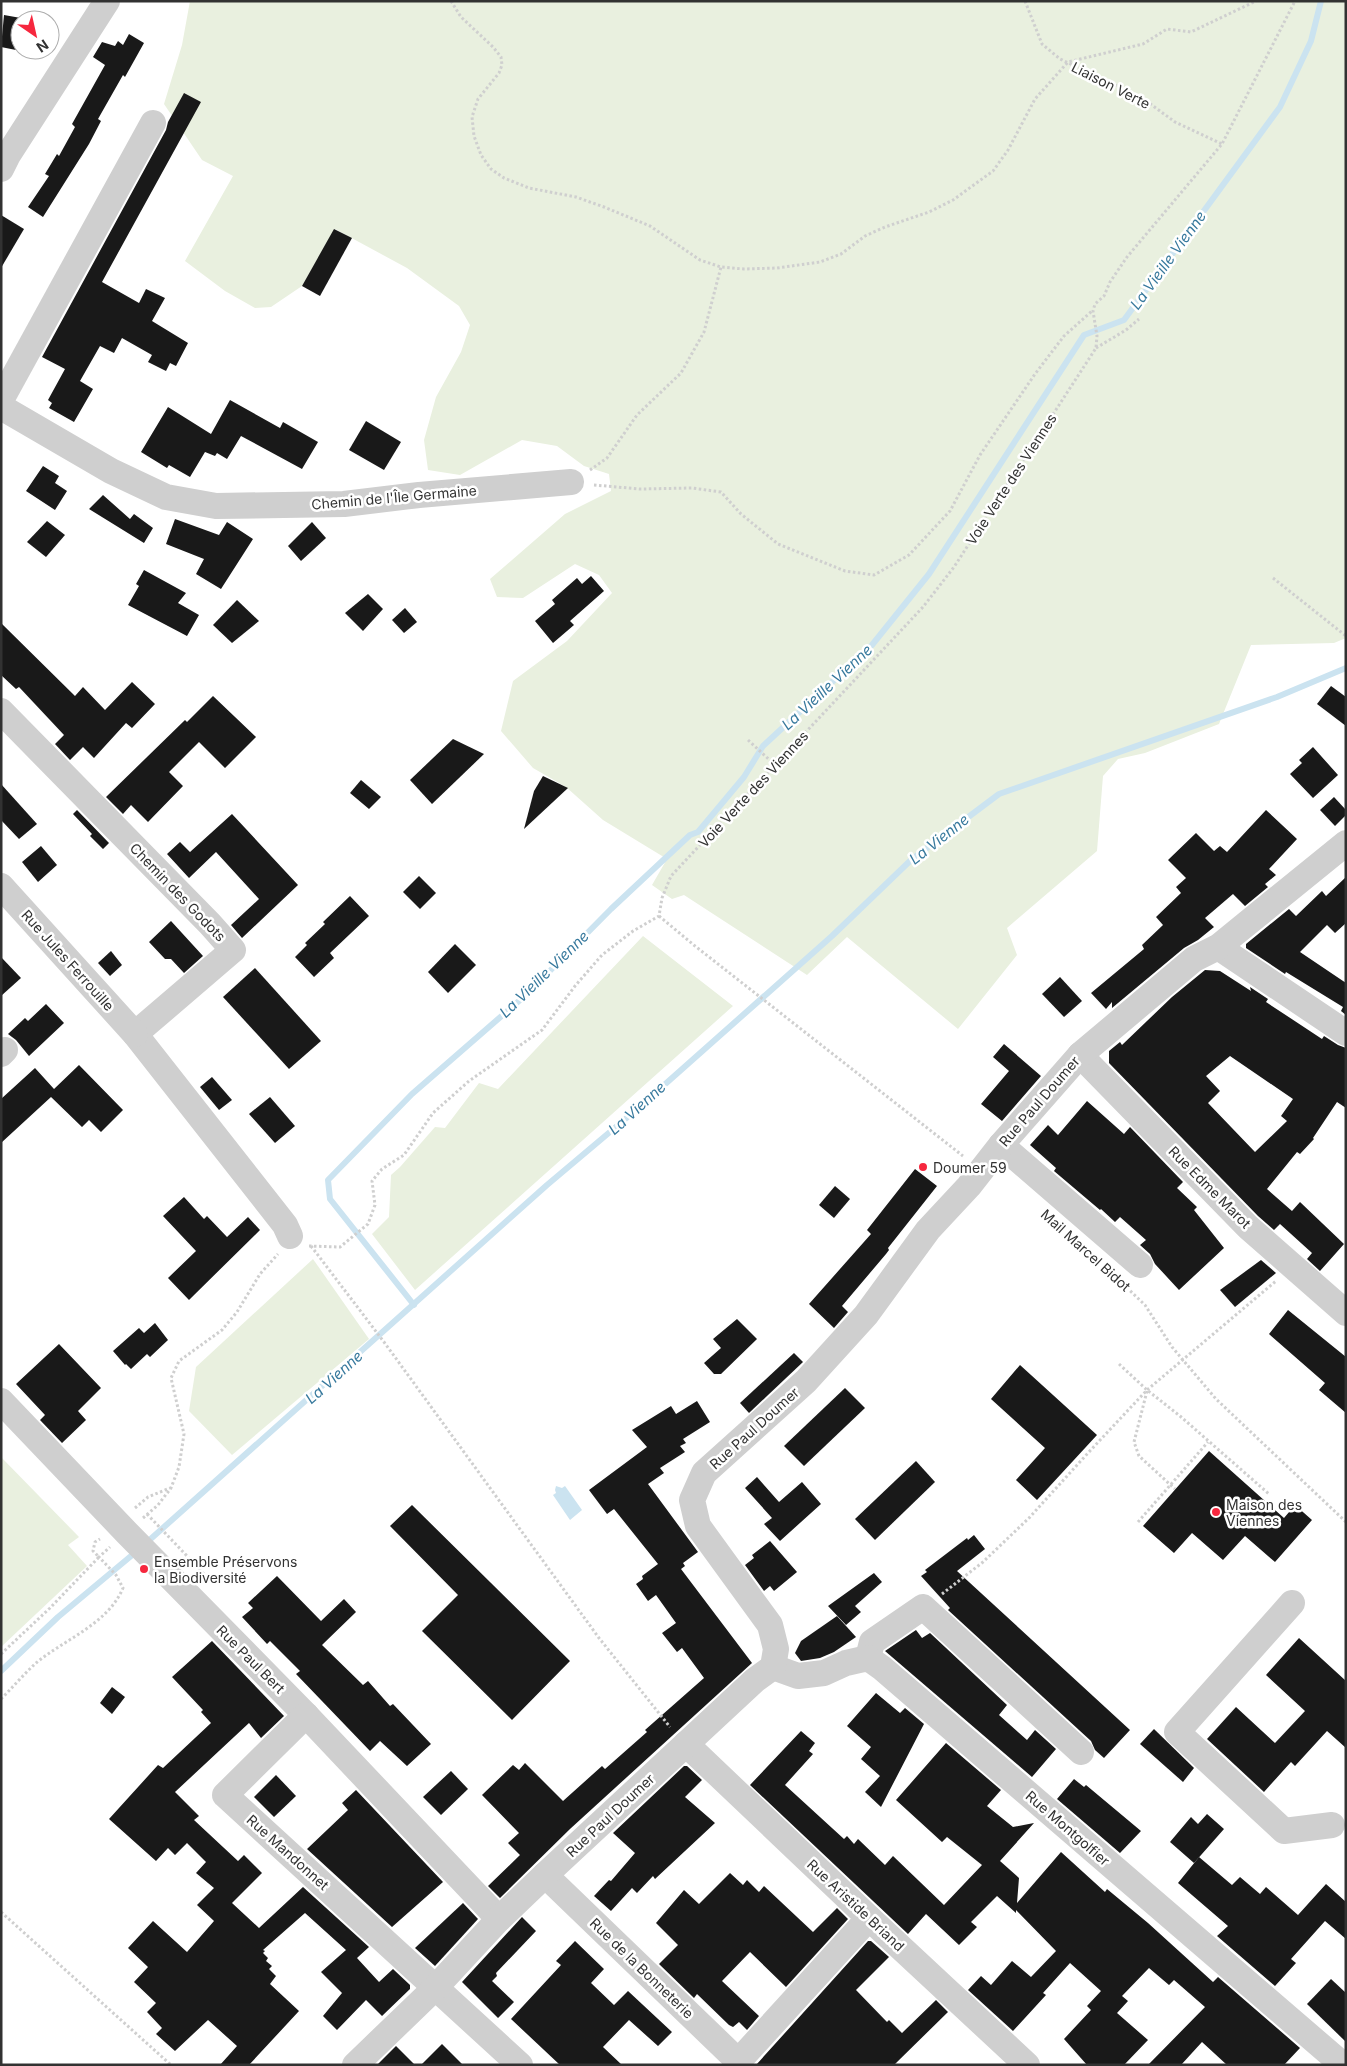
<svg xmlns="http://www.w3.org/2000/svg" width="1347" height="2066" viewBox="0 0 1347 2066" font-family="Inter,sans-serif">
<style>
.green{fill:#e9f0df}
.water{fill:#cbe3f0}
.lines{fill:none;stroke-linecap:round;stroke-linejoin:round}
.stream{stroke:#cbe3f0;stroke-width:6}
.building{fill:#191919;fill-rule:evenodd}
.path{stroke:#cfcfcf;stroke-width:3;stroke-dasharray:2.5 2.5;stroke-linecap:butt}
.minor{stroke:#cfcfcf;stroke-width:26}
.poi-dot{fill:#f6273e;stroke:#fff;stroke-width:2}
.labels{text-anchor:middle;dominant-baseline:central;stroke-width:5;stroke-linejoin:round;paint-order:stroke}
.street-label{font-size:14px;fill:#323232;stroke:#fff}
.poi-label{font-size:14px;fill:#323232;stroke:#fff;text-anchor:start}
.water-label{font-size:15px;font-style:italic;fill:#37799d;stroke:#fff}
</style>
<rect width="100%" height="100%" fill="#fff"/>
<g class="green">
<path d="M190,1h1156v637l-12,5 -83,2 -32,79 -74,29 -27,6 -15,17 -6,75 -90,77 10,27 -59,74 -111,-92 -40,38 -123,-80 -12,4 -20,-14 15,-26 -64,-39 -37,-33 -33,-19 -32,-37 12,-50 54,-40 45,-48 -13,-18 -24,-11 -52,34 -26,-1 -7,-18 75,-65 46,-23 -2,-17 -25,-8 -27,-20 -35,-6 -62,35 -32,-5 -4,-30 12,-43 25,-45 9,-27 -11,-19 -52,-38 -72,-39 -33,57 -31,21 -16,1 -30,-17 -40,-30 48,-85 -31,-16 -38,-56 18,-59z"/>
<path d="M643,936l90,70 -318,284 -43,-56 17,-17 2,-42 9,-8 35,-40 10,1 34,-45 19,6z"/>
<path d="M313,1259l56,80 -137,116 -43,-44 7,-44z"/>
<path d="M1,1457l78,80 -11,8 19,21 -86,81z"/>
</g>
<path class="water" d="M556,1486l6,2 3,-2 17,24 -12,10 -17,-25 3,-2 -1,-3z"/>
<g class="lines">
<g class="stream">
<path d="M414,1305l-84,-106 -2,-19 84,-86 116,-101 83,-84 79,-74 8,-3 46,-55 19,-31 109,-101 57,-71 155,-239 40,-15 156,-213 31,-66 10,-40"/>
<path d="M145,1544l402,-359 89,-75 196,-174 79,-76 88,-66 278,-97 69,-29"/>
<path d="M1,1671l57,-54 79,-66"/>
</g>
</g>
<g class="building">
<path d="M4,15l28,5h-12v30h7l-1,2 -25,-5z"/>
<path d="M129,34l15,9 -19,34 -2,-2 -25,44 3,2 -12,23 -46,73 -15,-10 21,-31 -4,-2 12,-20 2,2 16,-29 -3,-3 33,-59 -12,-8 9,-15 13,4 3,-5 5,4z"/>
<path d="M184,93l17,9 -99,180 37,21 7,-14 19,9 -13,23 36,22 -12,23 -6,-3 -4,8 -18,-9 4,-7 -30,-17 -8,15 -14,-7 -20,35 13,8 -19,33 -25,-14 3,-5 -4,-3 17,-31 -23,-12 124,-227 2,-8z"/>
<path d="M1,215l23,14 -23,39z"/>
<path d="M334,229l18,9 -32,58 -18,-10z"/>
<path d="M230,400l50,28 3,-6 35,20 -16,27 -61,-33 -14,23 -10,-6 -2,3 -10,-4 -15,25 -21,-12 -2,3 -26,-16 27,-45 43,27z"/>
<path d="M366,421l35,21 -17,28 -35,-20z"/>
<path d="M43,466l16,10 -4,7 12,8 -12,19 -29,-19z"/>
<path d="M103,495l27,24 4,-5 19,14 -9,15 -55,-34z"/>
<path d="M175,519l44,16 8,-13 26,17 -32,50 -25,-15 8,-15 -38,-15z"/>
<path d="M47,521l18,14 -19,22 -19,-15z"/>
<path d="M312,522l14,16 -25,23 -13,-15z"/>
<path d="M144,570l42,23 -8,10 21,12 -12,21 -59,-31 11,-19 -3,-2z"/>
<path d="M591,576l13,15 -34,30 4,4 -21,18 -18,-22 20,-17 -3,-4 25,-22 5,6z"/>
<path d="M368,594l15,15 -20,22 -18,-18z"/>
<path d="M237,600l22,21 -27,22 -19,-18z"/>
<path d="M405,608l12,14 -13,11 -12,-13z"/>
<path d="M1,623l74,73 8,-9 22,23 27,-28 23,22 -23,24 -6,-5 -32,35 -11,-11 -13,13 -15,-16 9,-9 -45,-48 -3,2 -15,-14z"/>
<path d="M1331,686l15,11v29l-29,-22z"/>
<path d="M213,696l43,41 -31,31 -26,-26 -30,30 14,14 -35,36 -17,-17 -8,9 -17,-17 79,-77 2,2z"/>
<path d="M453,739l31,15 -52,50 -22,-24z"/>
<path d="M1313,747l25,28 -25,23 -23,-24 12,-11 -3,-3z"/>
<path d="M543,776l25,12 -44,41 10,-38z"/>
<path d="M361,780l20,17 -12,12 -19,-16z"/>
<path d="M1,784l36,40 -18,15 -18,-19z"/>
<path d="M1334,797l12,13v5l-11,11 -15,-16z"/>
<path d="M77,810l32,33 -6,6 -13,-13 2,-2 -19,-20z"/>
<path d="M1266,810l31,29 -28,30 7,6 -11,9 3,3 -23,19 -12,-12 -28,24 9,9 -16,13 -14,8 -72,60v-6l-6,7 -15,-16 53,-44 -2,-4 21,-20 -7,-8 25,-24 -5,-6 10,-9 -18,-18 28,-27 18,18 6,-5 7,6z"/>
<path d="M232,814l66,71 -56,53 -11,-13 28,-26 -43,-47 -27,26 -22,-24 13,-12 10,10z"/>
<path d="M41,846l16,19 -19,17 -16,-20z"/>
<path d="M419,876l17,17 -16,16 -17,-17z"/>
<path d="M1346,877v46l-11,10 -8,-8 -27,27 46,31v32l-5,-4 2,-4 -57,-35 -1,2 -39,-26v-4l43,-35 7,7 26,-25 4,5z"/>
<path d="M350,896l19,20 -39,37 4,5 -20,19 -19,-20 12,-12 -2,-2 20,-19 -2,-2z"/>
<path d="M171,921l32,35 -19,17 -13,-14h-6l-16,-17z"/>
<path d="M455,944l21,21 -28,28 -20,-21z"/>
<path d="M111,951l11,14 -12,11 -12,-13z"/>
<path d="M1,957l20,21 -20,18z"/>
<path d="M255,968l66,73 -32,28 -66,-72z"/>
<path d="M1205,970l15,1 31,20 -1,-4 18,12 -2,3 56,37 2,-3 14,9 8,3v60l-9,-6 -24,36 1,1 -14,15 -3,-2 -30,37 25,22 8,-9 44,42 -24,27 -13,-12 5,-6 -32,-29 -6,6 -16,-14 -149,-153v-12l11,-9 2,3 50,-48zM1230,1056l63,43 -12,17 6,5 -32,31 -47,-49 12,-12 -14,-15z"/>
<path d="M1060,977l22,24 -18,16 -22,-23z"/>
<path d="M46,1004l18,19 -35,33 -13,-16 -8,-6 17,-16 3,3z"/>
<path d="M1004,1044l37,32 -39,45 -21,-17 28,-33 -16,-14z"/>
<path d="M79,1065l44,45 -22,22 -12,-12 -7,7 -31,-30 -50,46v-44l34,-31 19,21z"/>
<path d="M212,1077l20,23 -13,10 -19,-23z"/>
<path d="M270,1097l25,29 -20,17 -26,-29z"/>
<path d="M1087,1101l37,33 6,-7 53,55 -6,6 20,19 -3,3 30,38 -45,42 -24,-26 -5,-10 -10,-9 6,-5 -26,-23 -5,5 -14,-13 -1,1 -46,-39 2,-3 -26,-23 18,-20 10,10z"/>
<path d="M915,1169l22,17 -49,62 1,2 -3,4 -44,52 6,6 -14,16 -25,-24 62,-70 -4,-4z"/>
<path d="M835,1186l15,13 -16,19 -15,-13z"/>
<path d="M184,1197l20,22 3,-3 20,21 21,-20 12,13 -71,70 -21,-22 28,-27 -33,-35z"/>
<path d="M1261,1260l15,13 -41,34 -15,-17z"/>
<path d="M1288,1310l58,47v56l-27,-23 6,-7 -56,-49z"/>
<path d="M737,1319l20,20 -36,35h-7l-10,-11 17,-15 -8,-9z"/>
<path d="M155,1323l13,17 -18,17 -3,-3 -16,15 -5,-5 -1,1 -12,-14 26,-23 5,5z"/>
<path d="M59,1344l42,44 -23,23 8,9 -24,23 -22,-23 5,-5 -29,-31z"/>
<path d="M794,1353l9,9 -54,51 -9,-10z"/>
<path d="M1020,1365l77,70 -60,65 -21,-20 29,-32 -54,-49z"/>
<path d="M845,1388l20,20 -61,58 -20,-20z"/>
<path d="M697,1401l13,21 -27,17 3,4 -6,3 5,6 -25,16 4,5 -16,11 50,68 -15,11 2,3 -4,3 71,94 -182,166 -70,69 -12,-12 32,-31 -12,-12 11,-10 -37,-38 31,-30 6,5 6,-7 38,38 39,-35 3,3 42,-37 -2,-2 59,-52 -22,-30 -5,4 -15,-19 14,-10 -20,-28 -8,6 -12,-17 7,-5 -1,-3 16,-12 -44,-55 -7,5 -18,-24 58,-43 -15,-17 39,-24 5,8z"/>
<path d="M1209,1451l75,67 11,-13 17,15 -37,42 -30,-26 -22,24 -31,-27 -18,20 -31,-27z"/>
<path d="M916,1461l19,21 -60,58 -20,-21z"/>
<path d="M757,1477l22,25 23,-20 19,22 -41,37 -16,-17 8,-6 -27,-30z"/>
<path d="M412,1505l158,156 -58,59 -90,-89 36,-36 -68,-69z"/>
<path d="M974,1535l11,14 -28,22 173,159 -26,28 -9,-8 -4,-9 -143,-131 2,-2 -29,-32 6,-4 -2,-2 42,-32 1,2z"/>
<path d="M770,1541l27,31 -23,19 -4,-5 -6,5 -19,-26 9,-7 -2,-3z"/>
<path d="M874,1573l8,9 -27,24 6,6 -15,13 -18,-19z"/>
<path d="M277,1576l44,45 23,-22 12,13 -34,33 41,40 5,-4 22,25 3,-2 38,40 -24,22 -27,-25 -10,10 -74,-77 4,-3 -30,-30 -3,3 -25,-27 11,-9 -5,-5z"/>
<path d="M837,1616l19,21 -22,15 -14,6 -19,3 -6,-8 6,-12z"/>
<path d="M916,1630l6,8 8,-5 77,72 -8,10 28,25 8,-10 21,19 -24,28 -147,-126z"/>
<path d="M1299,1638l47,43v67l-19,-17 -32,35 -4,-4 -27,30 -57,-53 29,-32 39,36 30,-32 -39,-36z"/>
<path d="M212,1641l72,75 -23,22 -12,-15 -74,69 24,24 -5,4 44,41 6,-6 18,18 -30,30 27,25 44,-41 66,60 -12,11 22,24 14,-13 17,16v4l-28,27 -16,-16 -29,30 -14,-14 19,-23 -21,-21 25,-22 -41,-37 -42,37 2,1 -2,2 5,5 -2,3 6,5 -3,3 7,7 -6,8 29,27 -50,54h-29l17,-19 -29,-26 -33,31 -19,-17 6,-6 -15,-16 9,-9 -22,-21 14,-15 -20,-19 25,-27 34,31 27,-31 -17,-16 17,-17 -18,-15 10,-11 -19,-19 -12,12 -7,-7 -12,13 -47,-42 49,-54 5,3 48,-45 -10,-11 2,-2 -31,-33z"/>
<path d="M112,1687l13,10 -13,17 -12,-11z"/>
<path d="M876,1693l24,20 5,-5 19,16 -43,83 -16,-15 15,-16 -19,-17 10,-12 -24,-21z"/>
<path d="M1154,1729l40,39 -11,14 -43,-38z"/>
<path d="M801,1731l14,12 -6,8 4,3 -28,31 59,54 3,-3 7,8 4,-5 27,26 8,-9 51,49 38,-40 -35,-28 -5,5 -46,-42 50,-57 55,47 -14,16 26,21 21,-4 -34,38 19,17 -2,25 44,-51 44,40 2,-3 41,34 65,59 5,-5 82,71 -16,17h-57l-25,-23 -21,23h-33l57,-58 -31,-27 -5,5 -20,-17 -27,28 6,5 -11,12 31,27 -24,25h-37l-23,-26 27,-29 -4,-4 14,-15 -31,-28 -27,30 3,2 -33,36 -45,-41 13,-14 10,9 21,-24 19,16 25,-26 -40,-41v3l-19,-17 -26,26 6,5 -18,18 -33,-31 -18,20 -158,-149z"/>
<path d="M684,1766h3l15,14 -17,17 30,26 -60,56 -2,-3 -16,17 -5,-5 -21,23 -17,-15 15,-16 2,1 24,-28 -22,-20z"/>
<path d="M451,1771l17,18 -27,26 -18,-18z"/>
<path d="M276,1775l20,21 -22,21 -20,-20z"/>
<path d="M1074,1779l10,8 2,-2 55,46 -21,22 -63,-54z"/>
<path d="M356,1790l87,92 -51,45 -85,-78 41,-39 -6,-7z"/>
<path d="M1207,1814l17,15 -30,34 -24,-21 21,-25 7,7z"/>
<path d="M1199,1857l33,28 8,-8 20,17 6,-7 32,28 28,-31 20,18v37l-21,-18 -34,38 5,4 -21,23 -58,-50 11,-10 -50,-43z"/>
<path d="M730,1873l13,12 4,-5 12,12 5,-6 49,46 24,-24 11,11 -62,68 -36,-35 -28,29 37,35 -12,14 -8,-8 -6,5 -4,-2 -32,-31 -3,4 -35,-34 19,-19 -22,-22 28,-33 15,14z"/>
<path d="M463,1903l15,16 -43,47 -20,-18z"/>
<path d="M522,1917l14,14 -40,42 1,3 -5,5 22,21 -16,16 -36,-36z"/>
<path d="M575,1941l29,28 -13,14 23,22 14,-14 44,41 -14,14 -29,-26 -26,27 19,18h-62l-49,-46 50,-54 -5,-4z"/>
<path d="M868,1941h3l18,16 -33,33 31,32 2,-2 13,13 34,-33 12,12 -54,53h-138z"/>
<path d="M1331,1979l15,14v49l-39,-38z"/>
<path d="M442,2044l21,21h-42z"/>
<path d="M396,2046l19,19h-38z"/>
</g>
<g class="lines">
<g class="path">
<path d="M451,1l10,16 32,30 8,10 1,8 -3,8 -21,26 -6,18 2,19 7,19 10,14 13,9 25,10 47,9 28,10 46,19 50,34 21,7 23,2 33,-1 43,-6 21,-8 24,-18 20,-9 44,-15 24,-12 40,-29 15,-21 27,-51 33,-37 75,-18 24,-15 24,3 65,-31"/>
<path d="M1025,1l17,43 18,15 55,26 34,18 26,19 47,22"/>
<path d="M1096,348l30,-18 13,-11"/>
<path d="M590,470l17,-12 30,-43 44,-42 23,-41 17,-65"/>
<path d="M594,485l46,4 52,-1 29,4 20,22 37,30 67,27 29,4 35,-20 41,-44 30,-56 55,-81 29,-38 28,-25"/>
<path d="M1273,578l73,58"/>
<path d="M748,740l27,25"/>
<path d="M659,916l36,30 268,210"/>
<path d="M309,1246l31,1 28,-23 7,-19 -3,-24 10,-12 22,-14 29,-42 36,-32 73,-51 33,-44 27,-31 31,-24 26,-15 3,-18 9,-22 252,-269 31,-40 142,-219 1,-12 -4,-25 2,-7 9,-8 6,-14 17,-25 95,-113 73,-143"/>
<path d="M311,1246l73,96 215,296 71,89"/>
<path d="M1123,1284l22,21 27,42 44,52 130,123"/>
<path d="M1119,1364l28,26 33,26 89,78"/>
<path d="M1147,1391l-13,51 5,14 36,33"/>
<path d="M135,1508l13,-11 22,-9"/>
<path d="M147,1514l60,63"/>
<path d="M143,1518l15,-13 13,-17 8,-21 5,-33 -13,-56 8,-17 43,-31 15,-18 23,-38 18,-20"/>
<path d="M1138,1522l70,-80"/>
<path d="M942,1594l41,-32 46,-44 59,-65 59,-63 129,-109"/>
<path d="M1,1654l49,-46 49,-51 -6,-6 2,-9 5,-3"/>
<path d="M1,1699c12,-12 23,-25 35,-36 29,-24 72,-39 87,-75l-7,-13 -17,-18 11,-10"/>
<path d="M1,1912l170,153"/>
</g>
<g class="minor">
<path d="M1,169l7,-14 99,-154"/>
<path d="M1,400l152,-277"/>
<path d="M1,407l110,64 55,26 50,9 128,-2 75,-9 152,-13"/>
<path d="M1,711l209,213 23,26 -98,84 150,191 5,11"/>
<path d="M1,886l134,148"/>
<path d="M1218,947l128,86"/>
<path d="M1,1054l4,-4"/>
<path d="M1080,1055l168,172 98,86"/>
<path d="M1001,1145l139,120"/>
<path d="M1,1401l126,132 179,182 193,204"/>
<path d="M1292,1603l-115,129 107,99 48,-6"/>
<path d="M868,1658l4,-16 51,-35 158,145"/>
<path d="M773,1667l25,9 26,-3 22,-10 22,-5 14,10 461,397"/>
<path d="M306,1715l-81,80 295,270"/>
<path d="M686,1744l183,174 158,147"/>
<path d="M545,1875l193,186"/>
<path d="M355,2065l81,-78 63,-68 46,-44 210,-195 18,-13 3,-18 -6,-24 -72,-99 -6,-26 12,-27 102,-92 60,-66 62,-85 41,-44 32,-41 79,-90 114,-96 24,-12 128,-104"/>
<path d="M735,2065l134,-147"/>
</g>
</g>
<g class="poi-dot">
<circle cx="923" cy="1167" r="5"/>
<circle cx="1216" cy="1512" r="5"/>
<circle cx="144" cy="1569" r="5"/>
</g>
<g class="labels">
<g class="street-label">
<text transform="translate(1111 85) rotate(27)">Liaison Verte</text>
<text transform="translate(1011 479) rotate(-57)">Voie Verte des Viennes</text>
<text transform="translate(394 497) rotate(-5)">Chemin de l'Île Germaine</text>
<text transform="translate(753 789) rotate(-47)">Voie Verte des Viennes</text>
<text transform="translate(178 892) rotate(46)">Chemin des Godots</text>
<text transform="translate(68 960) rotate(48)">Rue Jules Ferrouille</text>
<text transform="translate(1039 1101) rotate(-49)">Rue Paul Doumer</text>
<text transform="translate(1210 1187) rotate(45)">Rue Edme Marot</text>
<text transform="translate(1086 1250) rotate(42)">Mail Marcel Bidot</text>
<text transform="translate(754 1428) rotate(-42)">Rue Paul Doumer</text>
<text transform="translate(251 1659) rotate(45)">Rue Paul Bert</text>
<text transform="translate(610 1815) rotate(-43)">Rue Paul Doumer</text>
<text transform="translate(1068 1828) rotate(41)">Rue Montgolfier</text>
<text transform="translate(288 1852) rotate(42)">Rue Mandonnet</text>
<text transform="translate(856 1905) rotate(43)">Rue Aristide Briand</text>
<text transform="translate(642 1968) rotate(44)">Rue de la Bonneterie</text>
</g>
<g class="poi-label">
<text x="933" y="1167">Doumer 59</text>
<text x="1226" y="1504">Maison des<tspan x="1226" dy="16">Viennes</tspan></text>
<text x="154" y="1561">Ensemble Préservons<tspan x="154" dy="16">la Biodiversité</tspan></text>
</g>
<g class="water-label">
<text transform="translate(1168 260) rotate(-54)">La Vieille Vienne</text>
<text transform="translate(827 687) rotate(-43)">La Vieille Vienne</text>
<text transform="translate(939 839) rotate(-38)">La Vienne</text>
<text transform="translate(544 974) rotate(-44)">La Vieille Vienne</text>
<text transform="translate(637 1108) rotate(-42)">La Vienne</text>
<text transform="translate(334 1377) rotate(-42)">La Vienne</text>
</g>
</g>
<rect width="1347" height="2066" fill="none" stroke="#323232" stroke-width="5"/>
<g transform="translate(35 35) rotate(146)"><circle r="24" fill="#ffffff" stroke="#adadad"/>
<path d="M0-4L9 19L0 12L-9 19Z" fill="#f6273e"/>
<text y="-8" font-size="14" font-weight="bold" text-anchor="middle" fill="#323232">N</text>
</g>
</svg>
